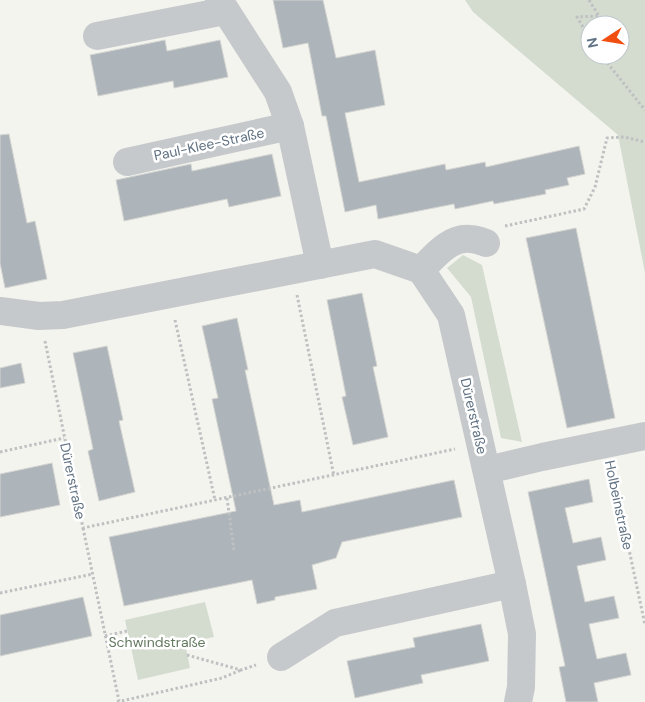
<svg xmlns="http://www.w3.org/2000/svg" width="645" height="702" viewBox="0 0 645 702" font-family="'DM Sans',sans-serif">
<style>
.green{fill:#d4dcd0;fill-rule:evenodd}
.building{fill:#adb5ba;stroke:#d5d5d2}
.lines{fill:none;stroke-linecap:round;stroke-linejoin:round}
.path{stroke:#bec0c2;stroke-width:3;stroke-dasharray:2.5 2.5;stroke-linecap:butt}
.minor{stroke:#c6c9cc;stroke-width:28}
.labels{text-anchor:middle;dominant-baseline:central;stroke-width:5;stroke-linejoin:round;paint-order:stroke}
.street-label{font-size:14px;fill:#607283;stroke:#fff}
.park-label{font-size:14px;fill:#647a60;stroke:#fff}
</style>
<rect width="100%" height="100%" fill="#f4f4ef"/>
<g class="green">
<path d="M465,0h180v273l-27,-138 -145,-123zM590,25h30v30h-30z"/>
<path d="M463,255l19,10 40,177 -21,-4 -30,-141 -24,-29z"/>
<path d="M205,602l9,35 -29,6 5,25 -52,12 -13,-60z"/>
</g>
<g class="building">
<path d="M273,0h50l13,58 39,-8 10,55 -40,8 14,69 86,-18 1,6 39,-8 1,5 93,-21 6,28 -18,4 2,7 -24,5 1,4 -52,10 -1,-3 -38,8 -1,-5 -76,15 -2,-14 -31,7 -19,-96h-4l-14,-73 -25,5z"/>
<path d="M165,40l2,11 53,-11 8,37 -54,11 -1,-7 -75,15 -8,-41z"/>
<path d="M9,134l18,89 8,-2 12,58 -42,9 -5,-25v-128z"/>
<path d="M272,154l9,42 -52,11 -2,-8 -103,22 -8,-41 75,-16 1,7z"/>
<path d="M576,228l39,190 -48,10 -41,-190z"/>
<path d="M362,293l15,73 -4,1 15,70 -35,8 -11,-48 4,-1 -19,-96z"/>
<path d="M237,318l11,52h-3l29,135 26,-5 2,12 152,-32 8,37 -120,25 -6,16 -24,7 5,24 -42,8v3l-18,4 -5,-24 -128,26 -15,-69 127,-26 -24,-112 6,-1 -16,-72z"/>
<path d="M107,346l16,74 -4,1 16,71 -36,9 -11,-50 5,-2 -20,-96z"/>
<path d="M21,363l4,20 -25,5v-20z"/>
<path d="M52,463l8,42 -60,12v-43z"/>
<path d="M589,479l4,23 -28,6 8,35 28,-6 5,23 -29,6 8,36 29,-6 5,22 -30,6 8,35 29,-6 5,22 -37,8 4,19h-32l-7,-35 6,-1 -37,-174z"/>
<path d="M83,597l9,39 -92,20v-41z"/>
<path d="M481,624l8,37 -68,14 2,8 -68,15 -8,-37 68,-14 -2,-9z"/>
</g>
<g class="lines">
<g class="path">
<path d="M589,0l10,16 -22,1 13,22"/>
<path d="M601,55l44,55"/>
<path d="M505,226l79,-17 11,-22 12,-49 17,-1 21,5"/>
<path d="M297,295l37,181"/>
<path d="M175,320l40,180"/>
<path d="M45,341l38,187 372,-79"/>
<path d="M0,452l64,-14"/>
<path d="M612,469l33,156"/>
<path d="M227,498l7,52"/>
<path d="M83,528l36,173"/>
<path d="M0,593l93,-19"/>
<path d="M105,636l22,-5"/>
<path d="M187,655l54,15 15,-5"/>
<path d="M117,702l105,-24 19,-8"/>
</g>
<g class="minor">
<path d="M219,0l59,92 12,34 30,139"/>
<path d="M97,36l128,-25"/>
<path d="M127,162l163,-36"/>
<path d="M421,270c13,-13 28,-33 49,-31 5,0 11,2 16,4"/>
<path d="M0,311l39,5 24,-1 312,-61 46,16 30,45 61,269 10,50 -1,53 -3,15"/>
<path d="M487,470l55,-13 103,-21"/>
<path d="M281,657l54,-34 177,-39"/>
</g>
</g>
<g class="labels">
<g class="street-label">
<text transform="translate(209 144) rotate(-12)">Paul-Klee-Straße</text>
<text transform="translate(474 416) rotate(77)">Dürerstraße</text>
<text transform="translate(73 481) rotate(78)">Dürerstraße</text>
<text transform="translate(619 505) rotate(78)">Holbeinstraße</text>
</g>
<g class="park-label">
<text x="157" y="642">Schwindstraße</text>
</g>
</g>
<g transform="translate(605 40) rotate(258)"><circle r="24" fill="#ffffff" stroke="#bfc7cd"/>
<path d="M0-4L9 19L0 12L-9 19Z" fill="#f14f12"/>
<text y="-8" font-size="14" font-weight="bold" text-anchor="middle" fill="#607283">N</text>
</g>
</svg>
